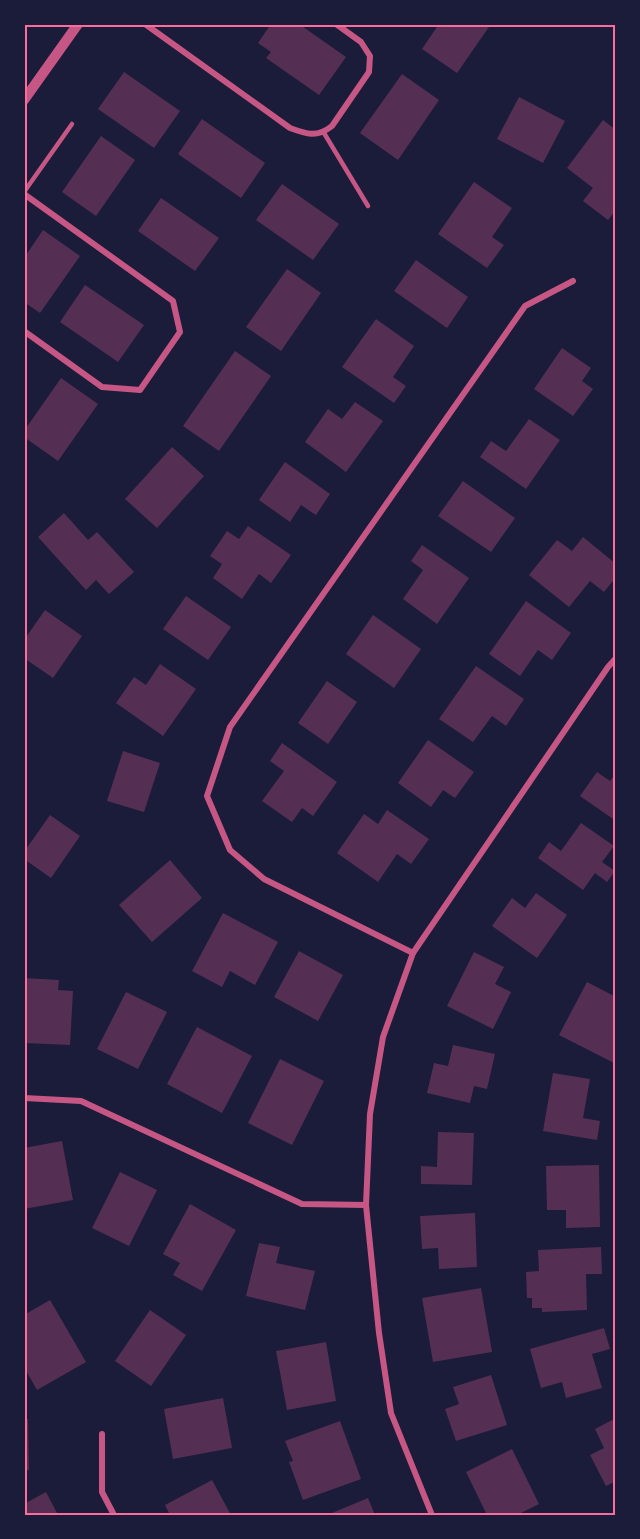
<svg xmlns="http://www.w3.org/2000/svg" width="640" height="1539" viewBox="0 0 640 1539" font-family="'Sofia Sans Condensed',sans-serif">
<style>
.building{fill:#542f53}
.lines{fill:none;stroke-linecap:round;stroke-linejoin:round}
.service{stroke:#c65784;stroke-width:4.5}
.minor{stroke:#c65784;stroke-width:6}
.tertiary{stroke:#c65784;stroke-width:10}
.neatline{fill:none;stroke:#ff6b9d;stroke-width:2}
</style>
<rect width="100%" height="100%" fill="#1b1b3a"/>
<g class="building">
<path d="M271,24h28l47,33 -27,38 -53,-37 5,-6 -13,-9z"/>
<path d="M439,24h52l-34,49 -35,-24z"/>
<path d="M124,72l56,39 -26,37 -56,-39z"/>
<path d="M402,74l37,26 -41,60 -38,-27z"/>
<path d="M519,97l46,24 -22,42 -46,-24z"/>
<path d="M202,119l63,44 -24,35 -63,-44z"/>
<path d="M603,120l13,10v80l-8,10 -25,-19 10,-13 -26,-20z"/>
<path d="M101,136l34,24 -39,56 -34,-24z"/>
<path d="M474,182l38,26 -20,29 12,8 -17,23 -49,-34z"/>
<path d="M282,184l57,40 -26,36 -57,-40z"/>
<path d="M161,198l58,40 -24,33 -57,-40z"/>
<path d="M43,230l37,26 -40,57 -16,-11v-44z"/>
<path d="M416,260l52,37 -21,31 -53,-37z"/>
<path d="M287,269l34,24 -40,58 -35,-24z"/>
<path d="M85,285l59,40 -26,37 -58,-40z"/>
<path d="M376,319l38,27 -21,31 13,9 -12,17 -52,-36z"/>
<path d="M562,348l29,20 -9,13 11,8 -20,27 -39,-27z"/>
<path d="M235,351l36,25 -52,75 -36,-25z"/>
<path d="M61,378l37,26 -40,57 -34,-24v-6z"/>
<path d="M355,402l28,19 -37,51 -41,-30 23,-33 14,10z"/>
<path d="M529,419l31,21 -34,49 -46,-32 11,-16 15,10z"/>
<path d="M172,447l32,29 -47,52 -32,-29z"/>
<path d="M285,462l45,32 -14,21 -15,-10 -11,17 -31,-22z"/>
<path d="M463,481l52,37 -24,34 -53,-36z"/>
<path d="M64,513l24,27 9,-8 37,40 -25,22 -13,-14 -10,10 -48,-53z"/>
<path d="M248,526l43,29 -20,28 -12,-9 -17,25 -29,-21 9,-14 -12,-8 17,-25 12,8z"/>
<path d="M583,537l33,27v13l-12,15 -14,-11 -21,26 -40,-32 28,-35 15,11z"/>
<path d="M422,545l47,33 -32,46 -34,-25 20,-29 -12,-9z"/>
<path d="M186,596l45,31 -23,33 -45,-31z"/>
<path d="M526,601l45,32 -19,27 -14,-10 -18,26 -31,-22z"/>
<path d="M45,610l37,26 -29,42 -29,-20v-18z"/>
<path d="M373,615l48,34 -27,39 -48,-34z"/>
<path d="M160,664l36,25 -33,47 -47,-33 18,-26 12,8z"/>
<path d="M476,666l48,33 -18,27 -14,-10 -19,26 -34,-23z"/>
<path d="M327,681l30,21 -29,42 -30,-21z"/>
<path d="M428,740l46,32 -19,26 -12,-8 -12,17 -33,-24z"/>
<path d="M282,743l55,39 -24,34 -11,-8 -10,14 -30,-21 22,-30 -14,-10z"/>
<path d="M123,751l37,12 -16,49 -37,-11z"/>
<path d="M597,772l13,9 6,-8v48l-36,-25z"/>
<path d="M387,810l42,29 -18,25 -14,-10 -19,28 -41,-29 27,-39 14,10z"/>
<path d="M50,815l30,21 -29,42 -27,-19v-7z"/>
<path d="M581,823l33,23 -12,16 13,9 -8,11 -12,-9 -12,17 -45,-32 11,-16 12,9z"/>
<path d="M170,860l32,38 -50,44 -33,-37z"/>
<path d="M536,893l31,22 -30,43 -45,-32 20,-28 13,10z"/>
<path d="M223,913l55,29 -23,43 -25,-14 -8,16 -30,-16z"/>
<path d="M299,951l44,24 -25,46 -44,-24z"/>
<path d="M474,952l30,15 -9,17 16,8 -18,37 -46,-23z"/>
<path d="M24,978l35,2 -1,10 15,1 -3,54 -46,-2z"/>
<path d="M587,982l29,15v67l-57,-29z"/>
<path d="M126,992l41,20 -29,57 -41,-20z"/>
<path d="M197,1027l55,29 -30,57 -55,-29z"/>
<path d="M453,1045l42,9 -8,35 -13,-3 -4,17 -43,-10 7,-30 14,3z"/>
<path d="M280,1059l44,22 -32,64 -44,-22z"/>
<path d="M553,1073l37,6 -7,39 17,3 -3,19 -54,-9z"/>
<path d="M438,1132l36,1 -2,52 -51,-1v-18l16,1z"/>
<path d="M62,1141l11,59 -49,9v-61z"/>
<path d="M599,1165l1,62 -34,1v-18h-19l-1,-44z"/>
<path d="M120,1172l37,18 -28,56 -37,-18z"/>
<path d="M190,1204l46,26 -34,61 -29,-16 7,-12 -17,-9z"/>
<path d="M475,1213l2,54 -38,2 -1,-21 -16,1 -2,-33z"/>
<path d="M259,1243l21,4 -4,16 39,8 -10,39 -59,-14z"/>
<path d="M601,1247l1,27h-16l1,36 -45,2v-4h-10v-10h-5l-1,-26 13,-1 -1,-21z"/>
<path d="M481,1288l11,64 -59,10 -11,-64z"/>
<path d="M50,1300l36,62 -49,28 -13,-23v-52z"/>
<path d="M150,1310l36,25 -35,51 -36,-25z"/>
<path d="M604,1328l6,21 -18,5 10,34 -36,10 -4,-16 -21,6 -11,-39z"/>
<path d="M326,1342l10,59 -49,9 -11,-59z"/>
<path d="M491,1375l16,50 -51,16 -11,-32 14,-5 -6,-17z"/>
<path d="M223,1398l9,50 -59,11 -9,-50z"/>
<path d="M616,1418v63l-10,5 -16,-31 14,-7 -9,-19z"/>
<path d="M24,1419h4l1,51 -5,1z"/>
<path d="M340,1421l21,58 -58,21 -14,-38 4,-1 -8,-20z"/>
<path d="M512,1449l27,55 -22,11h-30l-21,-43z"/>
<path d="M212,1480l19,35h-61l-5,-10z"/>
<path d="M46,1492l12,23h-34v-11z"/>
<path d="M368,1498l7,17h-48z"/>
</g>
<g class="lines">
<g class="service">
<path d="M324,133l44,73"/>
<path d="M24,192l48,-68"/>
</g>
<g class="minor">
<path d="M145,24l145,104c16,6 27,10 42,-2l37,-54 1,-16 -9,-14 -25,-18"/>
<path d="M24,194l149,107 7,31 -40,58 -38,-3 -78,-56"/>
<path d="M413,953l-149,-74 -34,-29 -23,-54 23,-69 295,-421 48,-25"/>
<path d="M24,1098l57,3 221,103 64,1"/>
<path d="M102,1434v58l12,23"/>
<path d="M432,1515l-41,-102 -12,-80 -13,-128 4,-91 13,-77 30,-84 195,-286 8,-9"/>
</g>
<path class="tertiary" d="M24,100l54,-76"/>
</g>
<rect width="640" height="1539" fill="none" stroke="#1b1b3a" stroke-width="51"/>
<rect x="26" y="26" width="588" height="1488" class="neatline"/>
</svg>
